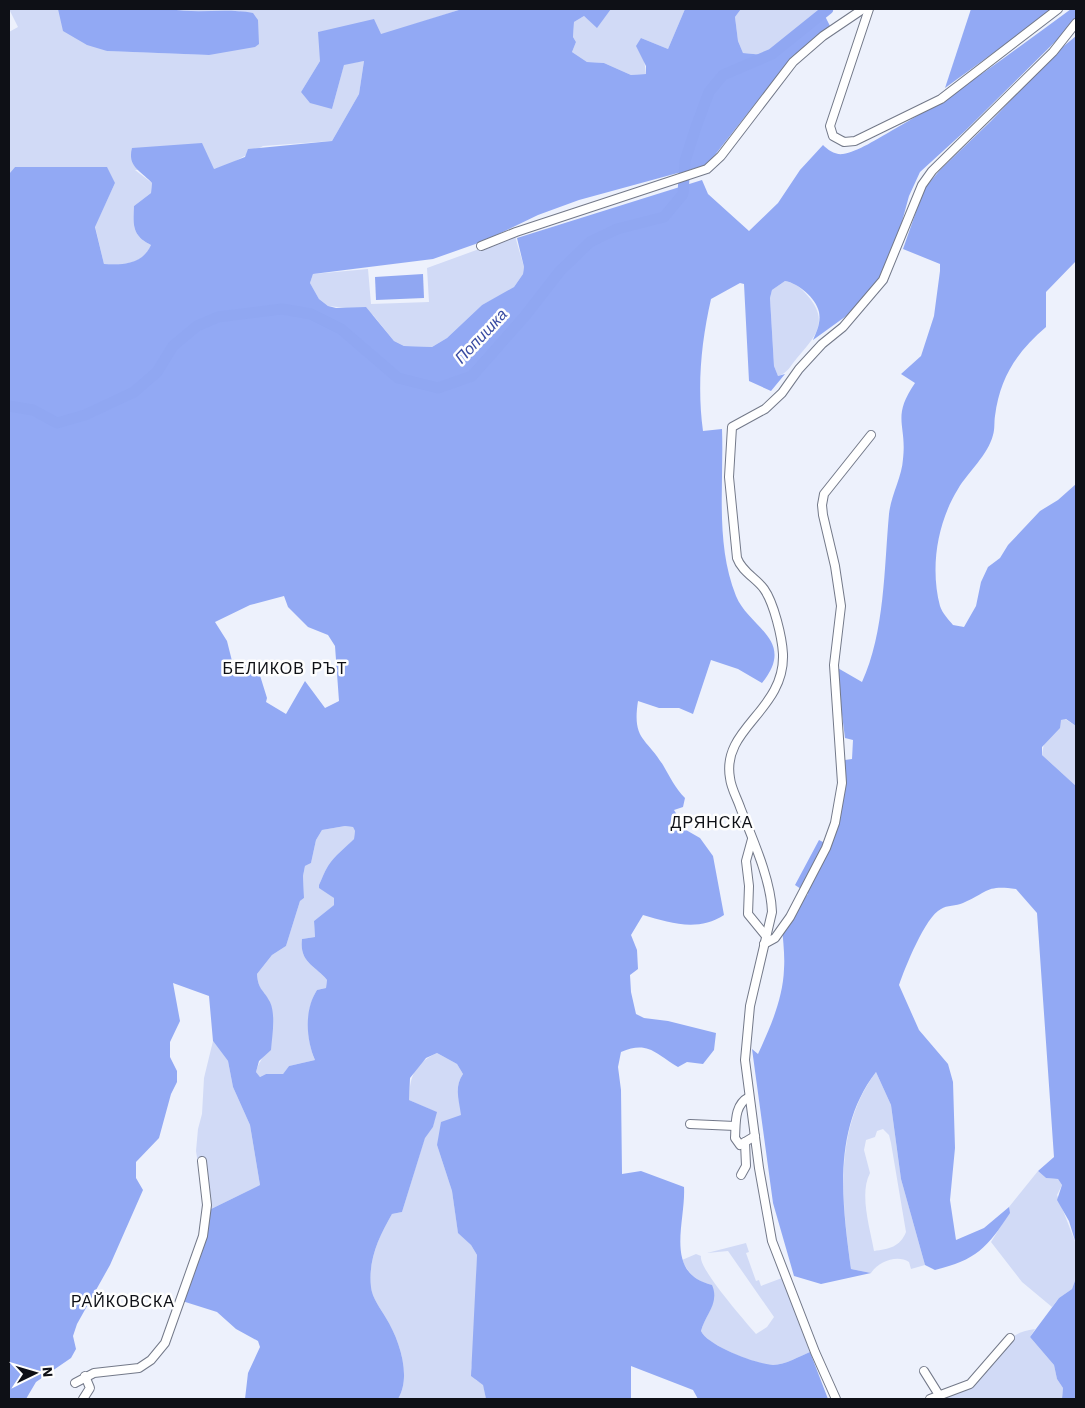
<svg xmlns="http://www.w3.org/2000/svg" width="1085" height="1408" viewBox="0 0 1085 1408" font-family="'Work Sans',sans-serif">
<style>
.green{fill:#d1daf6;fill-rule:evenodd}
.forest{fill:#92a9f4;fill-rule:evenodd}
.water{fill:#90a7f2}
.lines{fill:none;stroke-linecap:round;stroke-linejoin:round}
.river{stroke:#90a7f2;stroke-width:11}
.minor-casing{stroke:#737989;stroke-width:10}
.minor{stroke:#fff;stroke-width:8}
.labels{text-anchor:middle;dominant-baseline:central;stroke-width:5;stroke-linejoin:round;paint-order:stroke}
.water-label{font-size:16px;font-style:italic;fill:#394ca3;stroke:#fefefe}
.neighbourhood-label{font-size:16px;letter-spacing:1px;fill:#0e1016;stroke:#fefefe}
</style>
<rect width="100%" height="100%" fill="#edf1fc"/>
<g class="green">
<path d="M9,9h49l49,42 102,4 31,-44 -57,1 -14,-3h293l-81,26 -61,7v19l-19,31 31,17 12,-45 20,-3 -5,33 -27,47 -69,5 -33,18 -16,5 -79,1 17,13 -1,10 -17,13c-1,19 -2,30 17,39 -8,20 -28,20 -47,19l-9,-38 20,-43 -100,-16 -6,7v-142l9,-5z"/>
<path d="M611,9h74l-17,40 -27,-11 5,36 -15,1 -27,-12 -17,-1 -15,-10 4,-10 -3,-5 1,-15 10,-6 13,11z"/>
<path d="M741,9h83l-1,3 -58,43 -22,-2 -5,-12 -3,-24z"/>
<path d="M515,236l9,31 -1,7 -9,13 -5,4 -27,14 -35,33 -15,9 -28,-1 -10,-5 -21,-26 -27,-7 -18,-2 -9,-7 -9,-16 3,-9 55,-5 3,35 58,-2 -2,-34z"/>
<path d="M785,281c10,2 15,6 22,14 23,26 9,41 -10,63 -7,8 -9,15 -19,18l-4,-10 -4,-68 2,-8z"/>
<path d="M1065,719l11,7v60l-34,-31 2,-12 17,-23z"/>
<path d="M345,826l8,1 2,4 -1,8c-8,8 -19,16 -26,27 -4,6 -6,13 -9,19l15,13v7l-20,16 1,16 -13,2c-3,24 14,27 25,41l-1,8 -9,2c-12,19 -11,50 -2,70l-26,6 -6,8h-17l-6,3 -4,-5c2,-8 5,-11 8,-17 5,-9 9,-41 6,-50 -3,-13 -12,-12 -13,-31l15,-19 14,-9 14,-45 4,-3 -1,-22 2,-10 6,-3 5,-23 6,-10z"/>
<path d="M213,1041l15,20 5,26 17,38 10,60 -55,27 -9,-61 2,-22 4,-15 2,-36z"/>
<path d="M437,1053l20,11 6,10c-9,13 -4,26 -1,41l-25,30 15,46 6,41 13,13 6,10 -3,96 -3,18 5,11 7,4 3,15h-88c14,-23 1,-60 -12,-81 -5,-9 -14,-20 -15,-31 -3,-28 8,-50 21,-73l10,-2 23,-75 8,-10 3,-15 -27,-12c1,-23 4,-36 28,-47z"/>
<path d="M876,1072l15,33 10,74 24,86 -14,4 -2,-7c-12,-8 -31,0 -38,11l-20,-4c-9,-67 -18,-139 25,-197zM883,1129l6,6 2,8 15,89c-6,15 -17,17 -32,19 -4,-23 -15,-57 -4,-78l-6,-23 2,-10 9,-3 2,-6z"/>
<path d="M1038,1171l8,7 12,1 4,6 -5,10 19,49v34l-4,11 -13,9 -7,9 -30,-25 -31,-40 18,-29v-6z"/>
<path d="M746,1243l3,9 -3,1 10,28 3,-1 2,6 21,-8 28,74c-10,4 -25,13 -37,13 -16,0 -65,-19 -72,-34 4,-16 19,-29 10,-46 -15,-4 -22,-11 -29,-25l14,-6 5,2c-3,12 44,65 55,78l11,-7 7,-10 -46,-66 -21,2z"/>
<path d="M1035,1329l-5,8 24,28 3,14 6,9 -1,11h-125c15,-5 30,-10 42,-20 23,-19 18,-45 56,-50z"/>
</g>
<g class="forest">
<path d="M58,9h111c28,5 57,-1 84,4l5,7 1,24 -4,3 -46,8 -102,-4 -20,-6 -24,-14z"/>
<path d="M462,9h149l-14,19 -13,-12 -10,6 -1,15 3,5 -4,10 15,10 17,1 27,12 15,-1v-8l-10,-20 5,-8 27,11 17,-40h56l-6,8 3,24 5,12 22,2 58,-43 7,14 -39,32 -84,107 -128,35 -41,15 -54,26 -51,18 -120,15 -3,9 9,16 9,7 8,2 30,-1 28,34 10,5 28,1 15,-9 35,-33 32,-18 9,-13 1,-7 -7,-29 185,-58 6,14 41,37 29,-28 22,-33 23,-25c5,5 12,10 20,9 14,-2 36,-16 48,-23 64,-35 121,-79 180,-122h5v11l-7,8 -104,103 -45,41 -11,24 -18,66 -13,31 -65,47c4,-9 8,-18 6,-28 -3,-14 -21,-29 -34,-31l-13,9 -2,8 4,68 4,10 7,-2 -14,17 -22,-10 -5,-97 -4,-1 -29,16c-10,44 -14,88 -8,132l19,-2c2,56 -7,114 14,167 13,32 61,44 26,87l-24,-14 -27,-9 -18,54 -14,-6h-20l-21,-7c-6,39 8,36 25,64 7,12 12,23 22,33l-2,9 -9,3 12,20 14,8 13,18 11,59c-26,17 -54,8 -81,0l-12,20 6,15 1,19 -8,6 1,17 5,22 8,4 24,3 48,12 -2,17 -11,14 -16,-2 -9,5c-22,-13 -30,-27 -57,-15l-3,15 3,23 1,84 19,-3 43,16c2,35 -21,86 28,98 8,18 -7,30 -11,46 7,15 55,33 72,34 12,0 27,-9 37,-13l18,47h-130l-5,-9 -62,-24v33h-145l-3,-14 -12,-9 6,-121 -6,-10 -13,-12 -6,-42 -15,-46 4,-23 20,-7c-2,-15 -7,-28 2,-41l-6,-10 -20,-11 -11,5 -16,20 -1,22 28,12 -4,15 -8,11 -23,74 -10,2c-13,23 -24,45 -21,73 1,11 10,22 15,31 13,21 26,58 12,81h-153l3,-26 12,-26 -2,-6 -22,-12 -19,-17 -38,-12 12,-19 14,-69 55,-27 -10,-60 -17,-38 -5,-26 -15,-20 -4,-45 -36,-13 7,38 -10,21v15l7,14v11l-6,12 -12,44 -23,24v16l7,12 -33,75 -33,59 -4,12 3,13 -5,9 -35,24 -10,17h-17v-1225l6,-7h92l8,16 -20,44 9,37c18,1 38,1 47,-19 -19,-9 -18,-20 -17,-39l17,-13 1,-10c-11,-12 -25,-16 -20,-35l70,-5 12,26 31,-12 3,-8 84,-8 27,-47 5,-33 -20,4 -12,44 -22,-6 -9,-11 19,-31 -2,-29 56,-13 7,15zM284,596l4,11 20,20 20,8 7,11 4,55 -14,7 -20,-27 -19,33 -20,-12 1,-4 -9,-29 -26,-8 -5,-20 -12,-19 35,-17zM345,826l8,1 2,4 -1,8c-8,8 -19,16 -26,27 -4,6 -6,13 -9,19v3l15,10v7l-20,16 1,16 -13,2c-3,24 14,27 25,41l-1,8 -9,2c-13,20 -11,49 -2,70l-26,6 -6,8h-17l-6,3 -4,-5 3,-11 12,-11c1,-14 5,-35 -1,-48 -6,-12 -12,-12 -13,-28l15,-19 14,-9 14,-45 4,-3 -1,-22 2,-10 6,-3 5,-23 6,-10z"/>
<path d="M971,9h83l-109,79z"/>
<path d="M1076,36v225l-30,31v35c-29,25 -46,50 -51,89 -1,6 0,13 -2,19 -5,20 -25,37 -35,54 -21,34 -28,79 -18,117 2,7 9,14 13,19l11,2 12,-21 5,-24 7,-15 12,-9 8,-13 32,-34 18,-11 18,-16v242l-10,-7 -5,1 -1,8 -18,19v8l34,31v458l-7,-23 -12,-21 5,-15 -4,-6 -12,-1 -8,-7 16,-14 -17,-244 -21,-24c-31,-4 -27,3 -53,14 -7,3 -16,2 -22,6 -16,8 -36,59 -42,76l20,45 29,34 5,18 2,66 -5,52 6,40 28,-12 25,-21 1,6c-23,35 -34,47 -75,57l-10,-5 -24,-86 -10,-74 -15,-33c-44,57 -34,131 -25,197l20,4 -50,11 -27,-8 -21,-73 -21,-154 6,5c12,-26 25,-55 26,-85 1,-14 -1,-28 -2,-43l26,-32 -1,-9 -6,4 -6,-4 24,-45 4,2 9,-1 13,-81 7,-1 1,-19 -8,-2 -9,-71 26,15c23,-50 22,-114 27,-168 2,-19 13,-37 14,-55 4,-35 -12,-41 12,-76l-14,-9 20,-18 13,-40 6,-45v-7l-37,-15 21,-60 16,-19 51,-49 68,-71z"/>
<path d="M1076,1278v121h-14l1,-11 -6,-9 -3,-14 -24,-28 29,-39 13,-9z"/>
</g>
<path class="water" d="M423,274l1,24 -48,2 -1,-23z"/>
<g class="lines">
<path class="river" d="M9,406l24,4 24,13 28,-8 49,-23 23,-20 16,-26 24,-20 21,-9 64,-8 29,5 30,15 57,49 40,10 34,-12 53,-60 35,-45 30,-29 27,-13 47,-12 19,-23 2,-33 11,-34 13,-35 14,-17 49,-21 56,-45"/>
<g class="minor-casing">
<g id="minor">
<path d="M869,9l-39,117 3,10 11,6 11,-1 86,-42 117,-90"/>
<path d="M481,246l35,-14 191,-63 14,-13 72,-94 30,-26 40,-27"/>
<path d="M752,839l-6,22 3,25 -1,28 18,22"/>
<path d="M764,944l11,-6 15,-21 36,-69 9,-25 7,-40 -8,-118 7,-59 -6,-40 -12,-51 -1,-10 2,-11 47,-59"/>
<path d="M749,1097c-15,8 -13,25 -14,41l5,7 15,-9"/>
<path d="M690,1124l45,2"/>
<path d="M741,1175l5,-9 -1,-24"/>
<path d="M924,1371l15,24"/>
<path d="M75,1383l19,-10 45,-5 12,-8 14,-17 38,-107 4,-31 -5,-44"/>
<path d="M83,1399l7,-11 -5,-12"/>
<path d="M836,1399l-21,-47 -43,-111 -13,-73 -14,-108 5,-54 22,-94c-1,-33 -20,-74 -32,-105 -3,-9 -9,-19 -10,-29 -9,-50 55,-67 53,-124 -1,-17 -9,-51 -19,-65 -8,-11 -22,-17 -27,-31l-8,-81 3,-50 33,-18 17,-16 17,-24 23,-25 21,-17 40,-47 39,-95 10,-14 121,-119 23,-29"/>
<path d="M930,1399l40,-15 40,-46"/>
</g>
</g>
<use href="#minor" class="minor"/>
</g>
<g class="labels">
<g class="water-label">
<text transform="translate(481 336) rotate(-47)">Попишка</text>
</g>
<g class="neighbourhood-label">
<text x="285" y="668">БЕЛИКОВ РЪТ</text>
<text x="712" y="822">ДРЯНСКА</text>
<text x="123" y="1301">РАЙКОВСКА</text>
</g>
</g>
<rect width="1085" height="1408" fill="none" stroke="#0e1016" stroke-width="20"/>
<g transform="translate(35 1373) rotate(85)" stroke="#fefefe" stroke-width="4" paint-order="stroke">
<path d="M0-4L9 19L0 12L-9 19Z" fill="#0e1016"/>
<text y="-8" font-size="14" font-weight="bold" text-anchor="middle" fill="#0e1016">N</text>
</g>
</svg>
